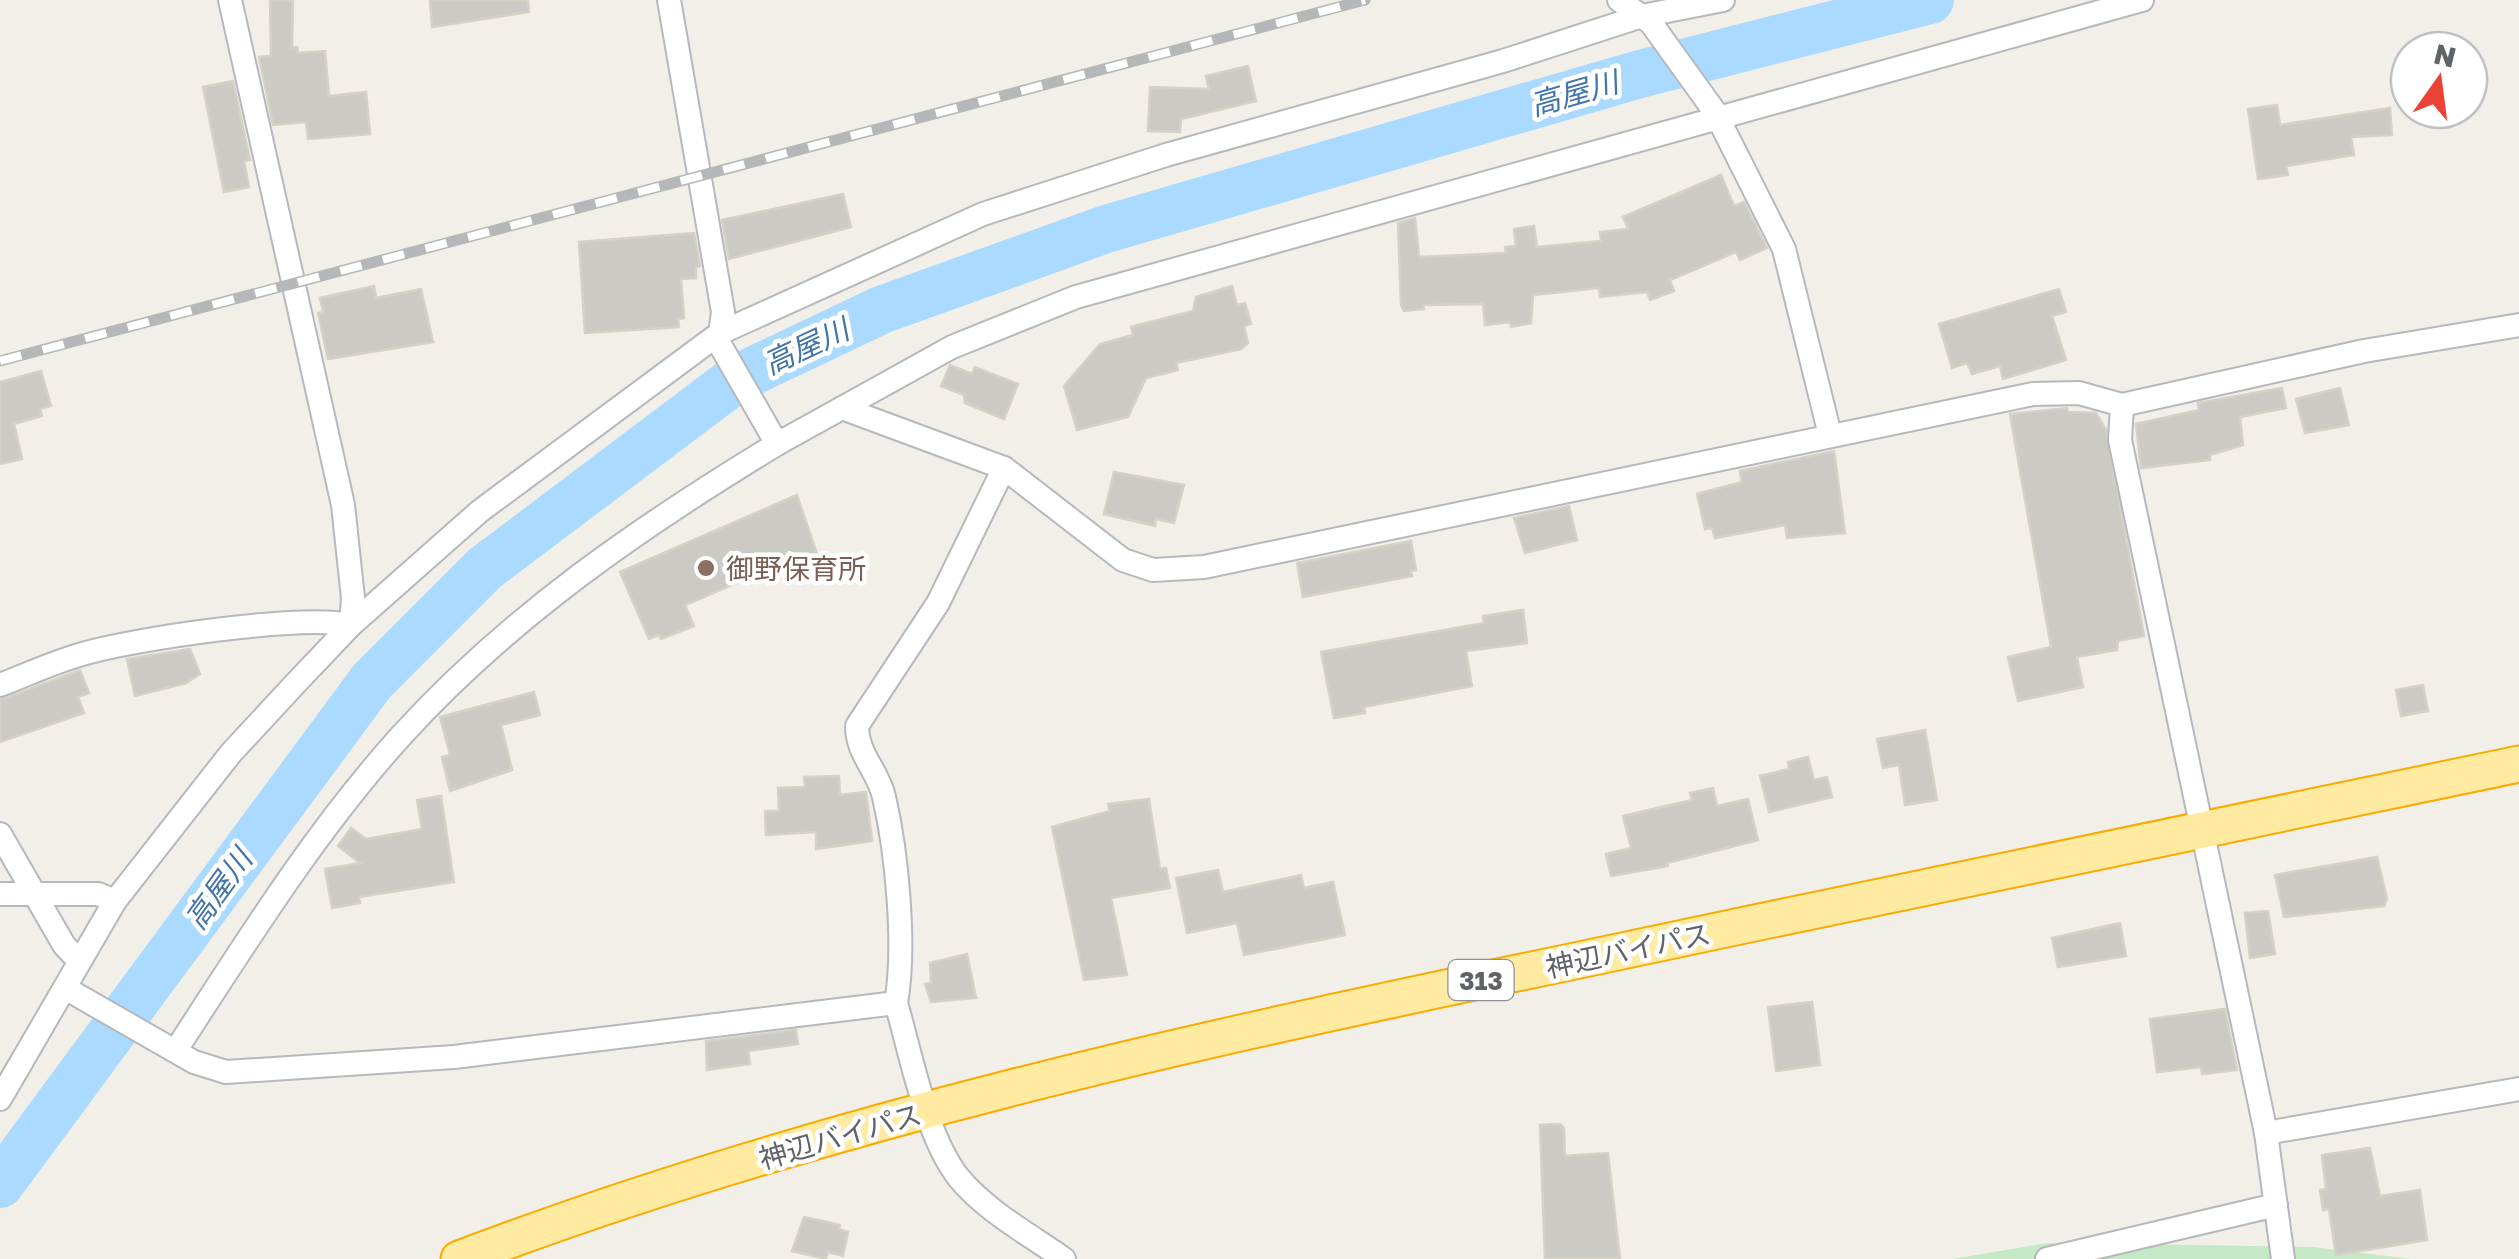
<svg xmlns="http://www.w3.org/2000/svg" width="2519" height="1259" viewBox="0 0 2519 1259" font-family="'Golos Text','Noto Sans JP',sans-serif">
<style>
.green{fill:#c5e8c5}
.lines{fill:none;stroke-linecap:round;stroke-linejoin:round}
.river{stroke:#aadaff;stroke-width:48}
.building{fill:#cccac5;stroke:#d6d1c6;stroke-width:2.5}
.minor-casing{stroke:#b5b8bc;stroke-width:26}
.trunk-casing{stroke:#f9ab00;stroke-width:39}
.minor{stroke:#fff;stroke-width:22}
.trunk{stroke:#feeaa1;stroke-width:35}
.rail-casing{stroke:#b6b7b8;stroke-width:11}
.rail{stroke:#fff;stroke-width:8;stroke-dasharray:22;stroke-linecap:butt}
.education-dot{fill:#8d6e63;stroke:#fff;stroke-width:4}
.labels{text-anchor:middle;dominant-baseline:central;stroke-width:9;stroke-linejoin:round;paint-order:stroke}
.shield{fill:#fff;stroke:#8f9295;stroke-width:2.5}
.shield-label{font-size:25px;font-weight:bold;fill:#5f6368}
.education-label{font-size:28px;fill:#785e54;stroke:#fff;text-anchor:start}
.street-label{font-size:28px;fill:#5f6368;stroke:#fff}
.water-label{font-size:30px;font-style:italic;fill:#4174aa;stroke:#fff}
</style>
<rect width="100%" height="100%" fill="#f1efe8"/>
<path class="green" d="M2048,1243l265,4 98,12h-459z"/>
<g class="lines">
<path class="river" d="M0,1184l372,-503 113,-113 251,-189 145,-69 225,-81 534,-155 290,-74"/>
</g>
<g class="building">
<path d="M270,0h23l-1,48 5,-1 1,6 27,-2 4,45 37,-4 4,42 -62,5 -2,-17 -33,3 -14,-68 12,-1z"/>
<path d="M430,0h98l1,12 -97,15z"/>
<path d="M1248,66l8,35 -75,18 -1,13 -32,-1 2,-44 59,2 -3,-13z"/>
<path d="M233,81l17,79 -6,1 5,26 -25,5 -21,-105z"/>
<path d="M2277,105l3,20 110,-17 2,27 -41,2 3,18 -68,11 2,9 -30,4 -10,-70z"/>
<path d="M1721,175l13,31 10,-4 23,46 -27,12 -4,-8 -66,28 4,11 -24,9 -3,-8 -47,5 -1,-9 -66,7 -2,28 -20,4 -1,-5 -25,3 -2,-21 -60,1 1,4 -20,2 -3,-6 -3,-82 17,-5 4,39 87,-4 -1,-6 11,-1 -2,-17 20,-3 3,21 64,-6 -1,-9 28,-3 -5,-12z"/>
<path d="M843,194l8,33 -122,32 -7,-39z"/>
<path d="M694,233l6,33 -4,1v11l-15,1 3,39 -6,1 1,8 -94,6 -6,-91z"/>
<path d="M374,286l2,12 45,-9 12,53 -105,17 -10,-46 5,-1 -3,-14z"/>
<path d="M1232,286l5,19 8,-2 6,21 -7,2 4,17 -7,6 -65,14 2,7 -32,8 -18,39 -51,13 -13,-44 36,-42 33,-9 -2,-8 62,-16 3,-14z"/>
<path d="M2059,289l7,23 -14,4 14,44 -63,19 -3,-13 -28,8 -5,-11 -15,5 -13,-44z"/>
<path d="M950,365l22,9 3,-7 43,17 -14,35 -39,-16 -1,-8 -23,-9z"/>
<path d="M41,371l10,35 -11,3 2,7 -28,8 8,35 -22,5v-82z"/>
<path d="M2282,388l4,20 -46,9 3,28 -33,10v5l-69,8 -5,-44 63,-14 -1,-7z"/>
<path d="M2340,388l9,37 -44,8 -9,-34z"/>
<path d="M2067,408l1,4 28,1 10,17 38,206 -26,5 -1,9 -40,7 6,30 -65,14 -10,-44 43,-10 -41,-233z"/>
<path d="M1834,451l11,82 -58,5 -2,-13 -70,13 -3,-10 -7,1 -8,-35 45,-12 -2,-11z"/>
<path d="M1114,472l70,13 -10,38 -18,-4 -1,7 -51,-12z"/>
<path d="M797,495l22,65 -33,14 -5,-10 -96,41 9,21 -33,13 -2,-4 -10,4 -29,-67z"/>
<path d="M1569,506l8,34 -52,13 -11,-35z"/>
<path d="M1411,541l5,29 -5,1 1,5 -109,21 -6,-34z"/>
<path d="M1523,610l4,33 -61,8 6,35 -108,21 1,6 -31,5 -13,-66 163,-29 -1,-7z"/>
<path d="M190,649l10,25 -14,9 -51,13 -8,-37z"/>
<path d="M80,670l9,23 -11,4 6,16 -84,29v-42z"/>
<path d="M2423,685l5,26 -27,5 -5,-26z"/>
<path d="M534,692l6,23 -39,10 11,45 -62,21 -8,-34 8,-2 -10,-38z"/>
<path d="M1925,730l12,70 -32,5 -6,-40 -16,3 -6,-29z"/>
<path d="M1808,757l6,23 13,-3 5,20 -63,15 -9,-36 29,-7 -1,-7z"/>
<path d="M839,776l1,19 26,-3 6,49 -56,8v-17l-50,3 -1,-24h14l-1,-23 27,-1 -1,-10z"/>
<path d="M1713,788l4,18 31,-7 10,41 -91,23 1,3 -57,10 -5,-22 25,-6 -8,-32 69,-16 -2,-7z"/>
<path d="M441,796l13,86 -95,15 1,6 -28,5 -7,-39 35,-6 -22,-17 13,-18 15,11 56,-10 -5,-29z"/>
<path d="M1149,799l11,70 6,-1 4,20 -59,10 16,77 -43,5 -32,-153 58,-16 -2,-7z"/>
<path d="M2377,857l10,42 -3,7 -100,11 -9,-42z"/>
<path d="M1218,870l5,22 78,-17 3,13 29,-6 12,53 -101,20 -7,-32 -50,10 -11,-55z"/>
<path d="M2268,911l7,43 -25,4 -5,-45z"/>
<path d="M2120,923l6,33 -68,11 -6,-29z"/>
<path d="M967,954l9,44 -45,4 -6,-18 6,-1 -1,-20z"/>
<path d="M1812,1002l8,63 -44,6 -8,-64z"/>
<path d="M2225,1009l12,61 -35,4 -1,-7 -44,5 -7,-53z"/>
<path d="M796,1030l2,14 -50,7 2,13 -43,6 -1,-29z"/>
<path d="M1560,1124l4,4 1,28 43,-3 12,106h-75l-5,-134z"/>
<path d="M2370,1148l10,48 40,-6 7,50 -91,15 -7,-46 -6,1 -3,-20 6,-1 -4,-34z"/>
<path d="M804,1217l36,8 -1,4 9,3 -5,24 -15,-4 -2,7 -34,-8z"/>
</g>
<g class="lines">
<g class="minor-casing">
<g id="minor">
<path d="M230,0l113,505 10,93 -2,27"/>
<path d="M669,0l54,312 -4,31 58,101 65,-36 162,60 119,92 30,10 51,-3 829,-173 46,-1 43,12 242,-54 155,-26"/>
<path d="M1619,0l32,23 64,89 69,137 46,186"/>
<path d="M2122,405l-2,35 146,693 17,126"/>
<path d="M842,408l110,-61 124,-50 1066,-297"/>
<path d="M0,685c26,-10 52,-22 79,-30 52,-16 222,-41 272,-30"/>
<path d="M0,834l64,111 15,16"/>
<path d="M0,894h98l17,7"/>
<path d="M65,988l129,74 32,10 228,-15 442,-54c15,51 30,134 63,175 27,33 71,57 105,81"/>
<path d="M896,1003c10,-56 1,-150 -12,-206 -6,-27 -27,-42 -27,-71l81,-123 66,-135"/>
<path d="M176,1050c69,-106 139,-219 225,-314 108,-119 239,-209 376,-292"/>
<path d="M0,1099l115,-198 116,-148 64,-69 56,-59 129,-114 240,-178 263,-119 183,-59 337,-94 139,-45 81,-16"/>
<path d="M2266,1133l253,-44"/>
<path d="M2047,1259l229,-54"/>
</g>
</g>
<g class="trunk-casing">
<path id="trunk" d="M459,1259c358,-136 736,-219 1111,-297 316,-67 632,-133 949,-198"/>
</g>
<use href="#minor" class="minor"/>
<use href="#trunk" class="trunk"/>
<g class="rail-casing">
<path id="rail" d="M0,361l1365,-361"/>
</g>
<use href="#rail" class="rail"/>
</g>
<circle class="education-dot" cx="706" cy="568" r="10"/>
<g class="labels">
<rect class="shield" x="1448.5" y="960" width="65" height="40" rx="8"/>
<g class="shield-label">
<text x="1481" y="980">313</text>
</g>
<g class="education-label">
<text x="726" y="568">御野保育所</text>
</g>
<g class="street-label">
<text transform="translate(1628 950) rotate(-12)">神辺バイパス</text>
<text transform="translate(840 1136) rotate(-16)">神辺バイパス</text>
</g>
<g class="water-label">
<text transform="translate(1574 93) rotate(-16)">高屋川</text>
<text transform="translate(806 346) rotate(-25)">高屋川</text>
<text transform="translate(218 889) rotate(-54)">高屋川</text>
</g>
</g>
<g transform="translate(2439 80) rotate(14)"><circle r="48" fill="#ffffff" stroke="#bfc1c3" stroke-width="2.5"/>
<path d="M0-8L18 38L0 25L-18 38Z" fill="#ea4335"/>
<text y="-15" font-size="28" font-weight="bold" text-anchor="middle" fill="#5f6368">N</text>
</g>
</svg>
